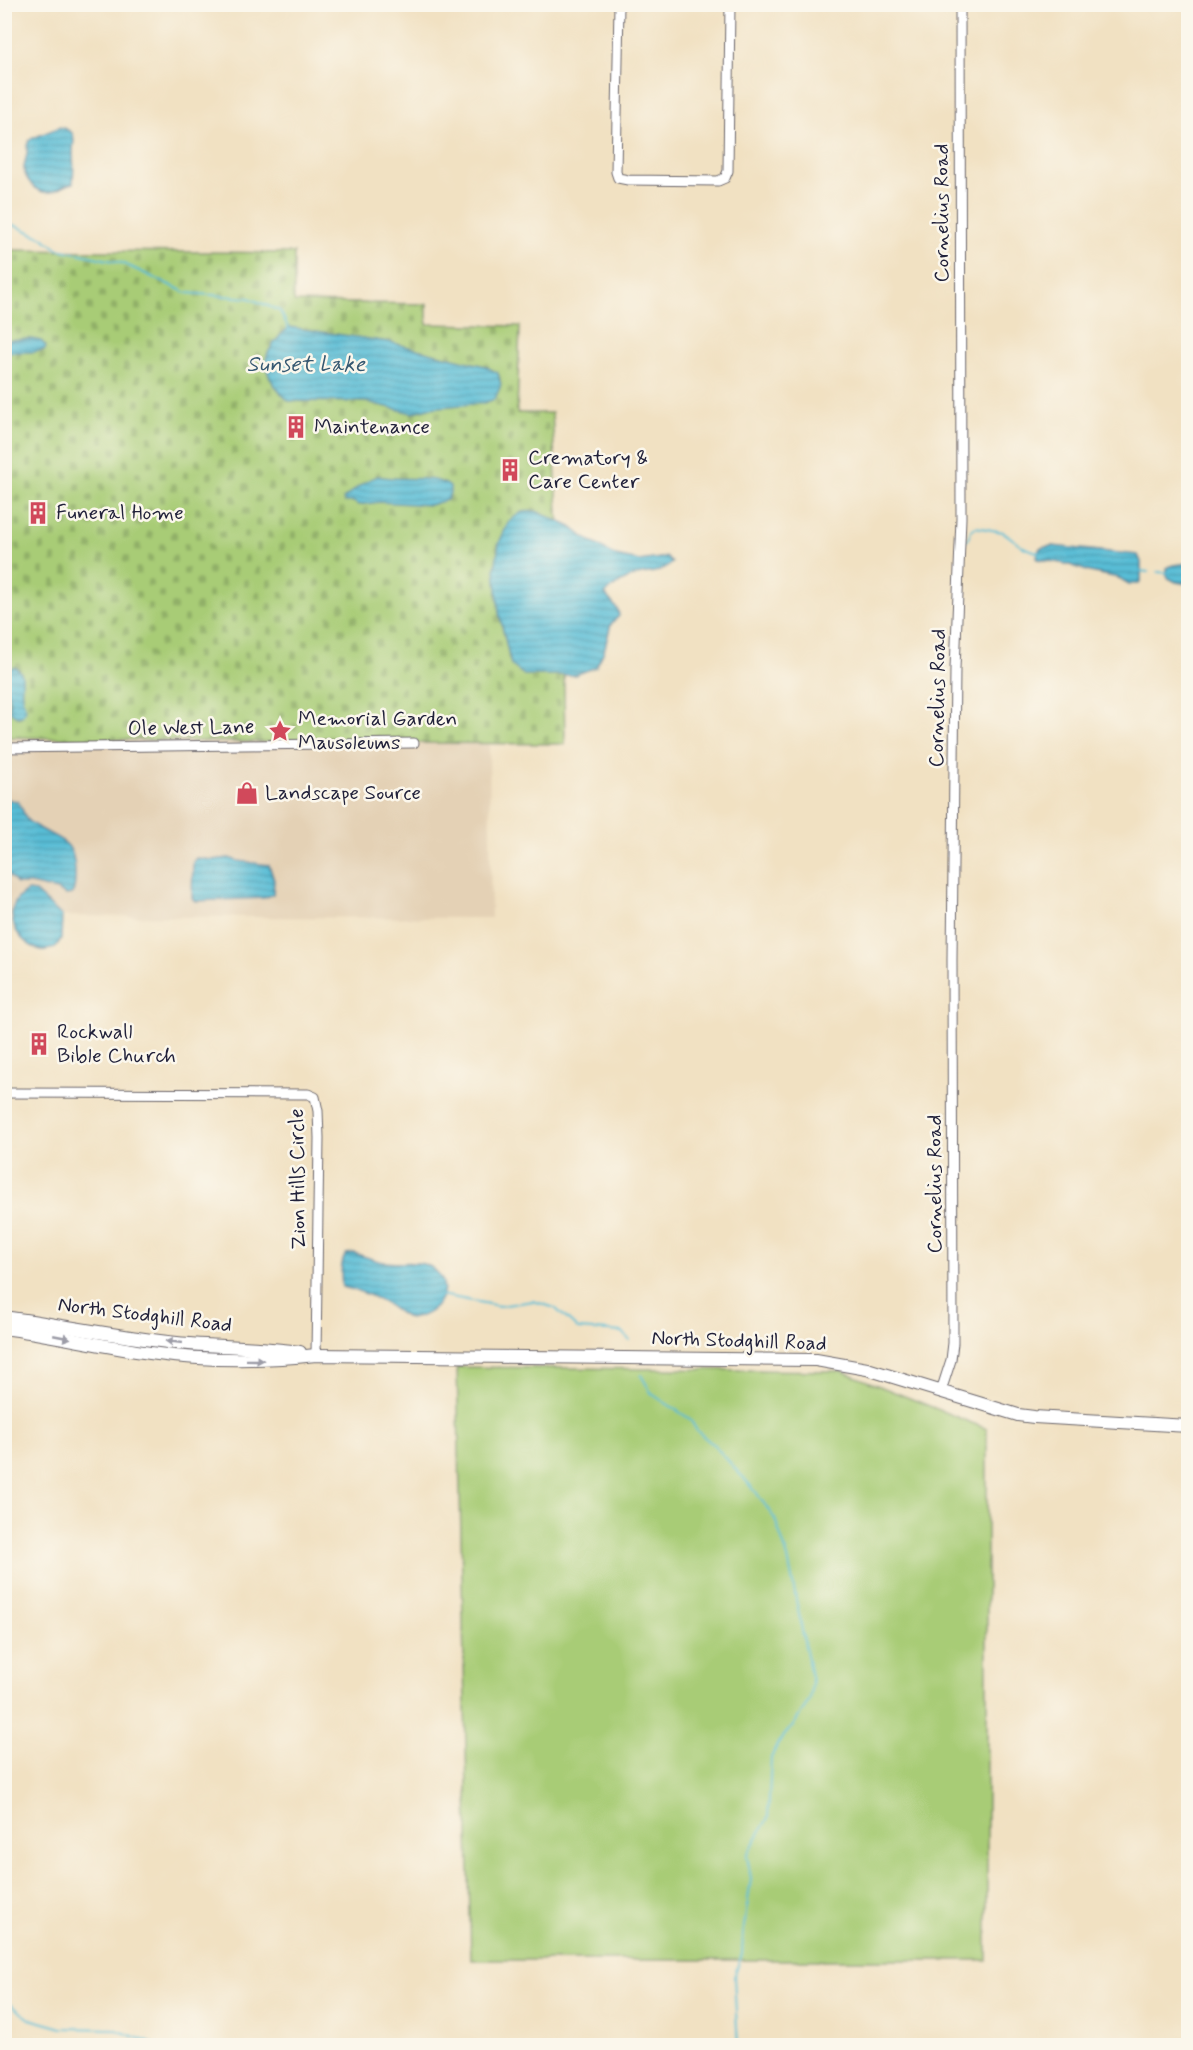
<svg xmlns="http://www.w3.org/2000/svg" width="1193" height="2050" viewBox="0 0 1193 2050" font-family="Mynerve,sans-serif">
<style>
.built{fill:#e4d1b5}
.green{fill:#a8cc76;stroke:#657758;stroke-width:1.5}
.cemetery{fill:url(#cemetery-stones);stroke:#657758;stroke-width:1.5}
.water{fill:url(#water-rules);stroke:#3d7088;stroke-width:1.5}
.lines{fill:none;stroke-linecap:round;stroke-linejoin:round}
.stream{stroke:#58bdd6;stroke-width:2}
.minor-casing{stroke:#6a656a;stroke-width:11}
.tertiary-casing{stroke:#6a656a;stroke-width:14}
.minor{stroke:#fff;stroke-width:9}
.tertiary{stroke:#fff;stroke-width:12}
.oneway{fill:#9c9ca7}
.labels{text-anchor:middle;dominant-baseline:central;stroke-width:5;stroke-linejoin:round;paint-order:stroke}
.street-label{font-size:21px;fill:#22223b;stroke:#fbf7ec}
.poi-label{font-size:21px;fill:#22223b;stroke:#fbf7ec;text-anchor:start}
.water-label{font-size:22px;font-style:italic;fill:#355871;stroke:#fbf7ec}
</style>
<defs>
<pattern id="cemetery-stones" width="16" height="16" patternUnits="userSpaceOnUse" patternTransform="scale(1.5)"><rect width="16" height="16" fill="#a8cc76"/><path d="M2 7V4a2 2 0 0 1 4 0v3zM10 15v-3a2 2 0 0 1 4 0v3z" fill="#90af67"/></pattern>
<pattern id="water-rules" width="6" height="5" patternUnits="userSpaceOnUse" patternTransform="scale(1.5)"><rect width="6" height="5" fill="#58bdd6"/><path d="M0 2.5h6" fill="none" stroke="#4899af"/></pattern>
</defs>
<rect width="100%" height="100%" fill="#fbf7ec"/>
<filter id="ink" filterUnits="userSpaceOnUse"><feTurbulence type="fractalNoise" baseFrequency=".0167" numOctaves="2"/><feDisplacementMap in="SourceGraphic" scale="12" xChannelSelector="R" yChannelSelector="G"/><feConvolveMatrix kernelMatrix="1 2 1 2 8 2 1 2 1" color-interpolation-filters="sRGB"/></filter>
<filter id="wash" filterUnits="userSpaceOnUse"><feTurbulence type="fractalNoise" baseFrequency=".008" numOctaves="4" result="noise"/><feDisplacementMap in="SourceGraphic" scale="24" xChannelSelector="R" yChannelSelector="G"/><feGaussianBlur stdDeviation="1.35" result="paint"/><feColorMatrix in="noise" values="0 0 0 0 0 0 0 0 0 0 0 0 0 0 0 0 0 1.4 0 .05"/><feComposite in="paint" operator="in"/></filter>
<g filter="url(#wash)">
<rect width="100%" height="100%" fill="#f1e1c2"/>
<path class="built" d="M5,737l238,5 246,1 2,175 -486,-2z"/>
<path class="green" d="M457,1367l385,4 145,58v531h-516z"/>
<path class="cemetery" d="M5,250l289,3v49l133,2v20l93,2 -3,87h35l10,165 3,166 -322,-2 -238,-5z"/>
<g class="water">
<path d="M60,127c19,5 13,12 13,26 1,10 1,20 0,30 -16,3 -23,18 -40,3 -5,-5 -8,-9 -9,-17 0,-8 5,-15 3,-24l3,-6z"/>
<path d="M289,327l100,15 96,24 13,7 3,12 -6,14 -11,4 -56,5 -16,5 -45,-11 -78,-1c-11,-9 -25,-27 -23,-42 2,-11 15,-25 23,-32z"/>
<path d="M31,339l10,2 5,5 -1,4 -13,2h-27v-12z"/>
<path d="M378,476c21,6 55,-3 72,11v6l-3,7 -17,5 -51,-3 -21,3 -4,-3h-10l-1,-3c12,-9 20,-18 35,-23z"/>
<path d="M536,511l35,16 14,11 31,18 23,5 28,-4 5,6c-14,12 -22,8 -38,13 -7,2 -24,12 -29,18l13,16 1,6 -8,8 -7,27 -8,16 -21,8h-51l-13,-10 -12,-52 -4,-44 4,-26 10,-22 13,-9z"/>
<path d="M1052,546l86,9 3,7v19l-2,3h-10l-10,-6 -29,-6 -23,-8 -29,-5 -1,-3 3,-8z"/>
<path d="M1188,563v21l-12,-2 -9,-5v-9l6,-3z"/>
<path d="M15,667c12,7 5,16 7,28 0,5 3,10 4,14l-4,7 -5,1 -7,-6c1,-14 -6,-26 -5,-40l5,-3z"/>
<path d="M5,799l12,2c5,6 7,14 11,20 2,1 6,4 8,5 23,15 38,12 39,45 0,8 1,16 -3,23l-6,1 -9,-5 -27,-6h-13l-12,-13z"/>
<path d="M196,858l16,2 17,-2 9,3 31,4 5,15 -1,14 -8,4 -70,3 -3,-3 1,-36z"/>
<path d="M28,891l7,1 27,24 -1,23 -6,9c-4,1 -10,3 -14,2 -29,-8 -41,-46 -13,-59z"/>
<path d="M354,1253c10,3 21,8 31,9 22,3 43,-6 56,16 4,7 3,15 -1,22 -6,12 -19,17 -31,19 -8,-4 -14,-9 -21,-14 -14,-9 -30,-15 -46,-18 -1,-11 -2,-24 4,-33z"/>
</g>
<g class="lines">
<g class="stream">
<path d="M4,223l12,3 27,12 15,11 64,14 65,30 62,5 31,13 9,18"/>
<path d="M964,540l4,-1 3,-9 5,-3 27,5 22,16 15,5"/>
<path d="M1140,571l8,1"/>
<path d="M1158,572l12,1"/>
<path d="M441,1295l58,11 34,-5 22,7 23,21 45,3 6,8"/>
<path d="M641,1375l11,19 38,25 7,12 18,15 41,46 19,27 13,39 24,124 -2,17 -15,24 -17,20 -7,15 -3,60 -21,37 4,24 -8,55 -1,20 -8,23 4,69"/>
<path d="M4,2000l26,19 32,9 52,1 45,17"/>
</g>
</g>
</g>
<g filter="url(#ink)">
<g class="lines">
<g class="minor-casing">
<g id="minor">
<path d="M619,4l-3,168 2,6 10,2 90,1 7,-3 3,-7 2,-167"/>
<path d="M4,748l410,-5"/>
<path d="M4,1093l304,1 7,3 3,14 1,27 -3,217"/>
<path d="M941,1391l10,-31 2,-17 -1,-384 3,-290 6,-151 -1,-514"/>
</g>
</g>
<g class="tertiary-casing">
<g id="tertiary">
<path d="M4,1317c58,8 115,20 173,26 41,4 82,3 123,9"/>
<path d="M4,1328c49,7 97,18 146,25 55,8 111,8 166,2l500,5 51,9 151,46 16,2 154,9"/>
</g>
</g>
<use href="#minor" class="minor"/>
<use href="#tertiary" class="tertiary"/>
</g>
<defs><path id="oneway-solid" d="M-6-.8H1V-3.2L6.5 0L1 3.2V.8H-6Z" transform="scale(1.5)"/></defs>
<g class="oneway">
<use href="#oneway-solid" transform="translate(62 1337) rotate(11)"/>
<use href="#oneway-solid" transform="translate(174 1342) rotate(-174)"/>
<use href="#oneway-solid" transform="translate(255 1360) rotate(1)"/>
</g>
</g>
<defs>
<g id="building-bare" transform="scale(1.8)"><path d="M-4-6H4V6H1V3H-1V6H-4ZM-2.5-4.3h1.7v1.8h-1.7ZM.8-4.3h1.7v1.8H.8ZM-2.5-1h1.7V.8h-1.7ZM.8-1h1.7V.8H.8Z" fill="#d1495b" stroke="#fbf7ec" stroke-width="2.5" paint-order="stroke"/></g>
<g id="sight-bare" transform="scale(1.8)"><path d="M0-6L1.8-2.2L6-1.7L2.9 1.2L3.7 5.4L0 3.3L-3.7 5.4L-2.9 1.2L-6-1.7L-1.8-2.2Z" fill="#d1495b" stroke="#fbf7ec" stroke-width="2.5" paint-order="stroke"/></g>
<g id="shop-bare" transform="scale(1.8)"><path d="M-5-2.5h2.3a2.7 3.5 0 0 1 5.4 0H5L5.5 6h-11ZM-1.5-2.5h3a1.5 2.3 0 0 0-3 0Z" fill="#d1495b" stroke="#fbf7ec" stroke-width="2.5" paint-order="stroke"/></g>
</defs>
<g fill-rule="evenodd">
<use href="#building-bare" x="296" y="427"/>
<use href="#building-bare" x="510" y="470"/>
<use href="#building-bare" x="38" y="513"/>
<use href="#sight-bare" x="280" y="731"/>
<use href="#shop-bare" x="247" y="793"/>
<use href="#building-bare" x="39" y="1044"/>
</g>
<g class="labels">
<g class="street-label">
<text transform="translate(942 213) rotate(-90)">Cornelius Road</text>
<text transform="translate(938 698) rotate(-89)">Cornelius Road</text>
<text transform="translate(191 728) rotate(-1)">Ole West Lane</text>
<text transform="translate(298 1179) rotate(-91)">Zion Hills Circle</text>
<text transform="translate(935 1184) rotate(-90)">Cornelius Road</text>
<text transform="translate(145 1315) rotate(7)">North Stodghill Road</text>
<text transform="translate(739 1341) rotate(2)">North Stodghill Road</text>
</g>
<g class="poi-label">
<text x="314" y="427">Maintenance</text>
<text x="528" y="458">Crematory &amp;<tspan x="528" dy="24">Care Center</tspan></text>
<text x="56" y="513">Funeral Home</text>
<text x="298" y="719">Memorial Garden<tspan x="298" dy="24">Mausoleums</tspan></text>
<text x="265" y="793">Landscape Source</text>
<text x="57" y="1032">Rockwall<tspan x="57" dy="24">Bible Church</tspan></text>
</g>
<g class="water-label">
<text x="306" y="365">Sunset Lake</text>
</g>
</g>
<rect width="1193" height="2050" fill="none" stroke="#fbf7ec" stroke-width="24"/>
</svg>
